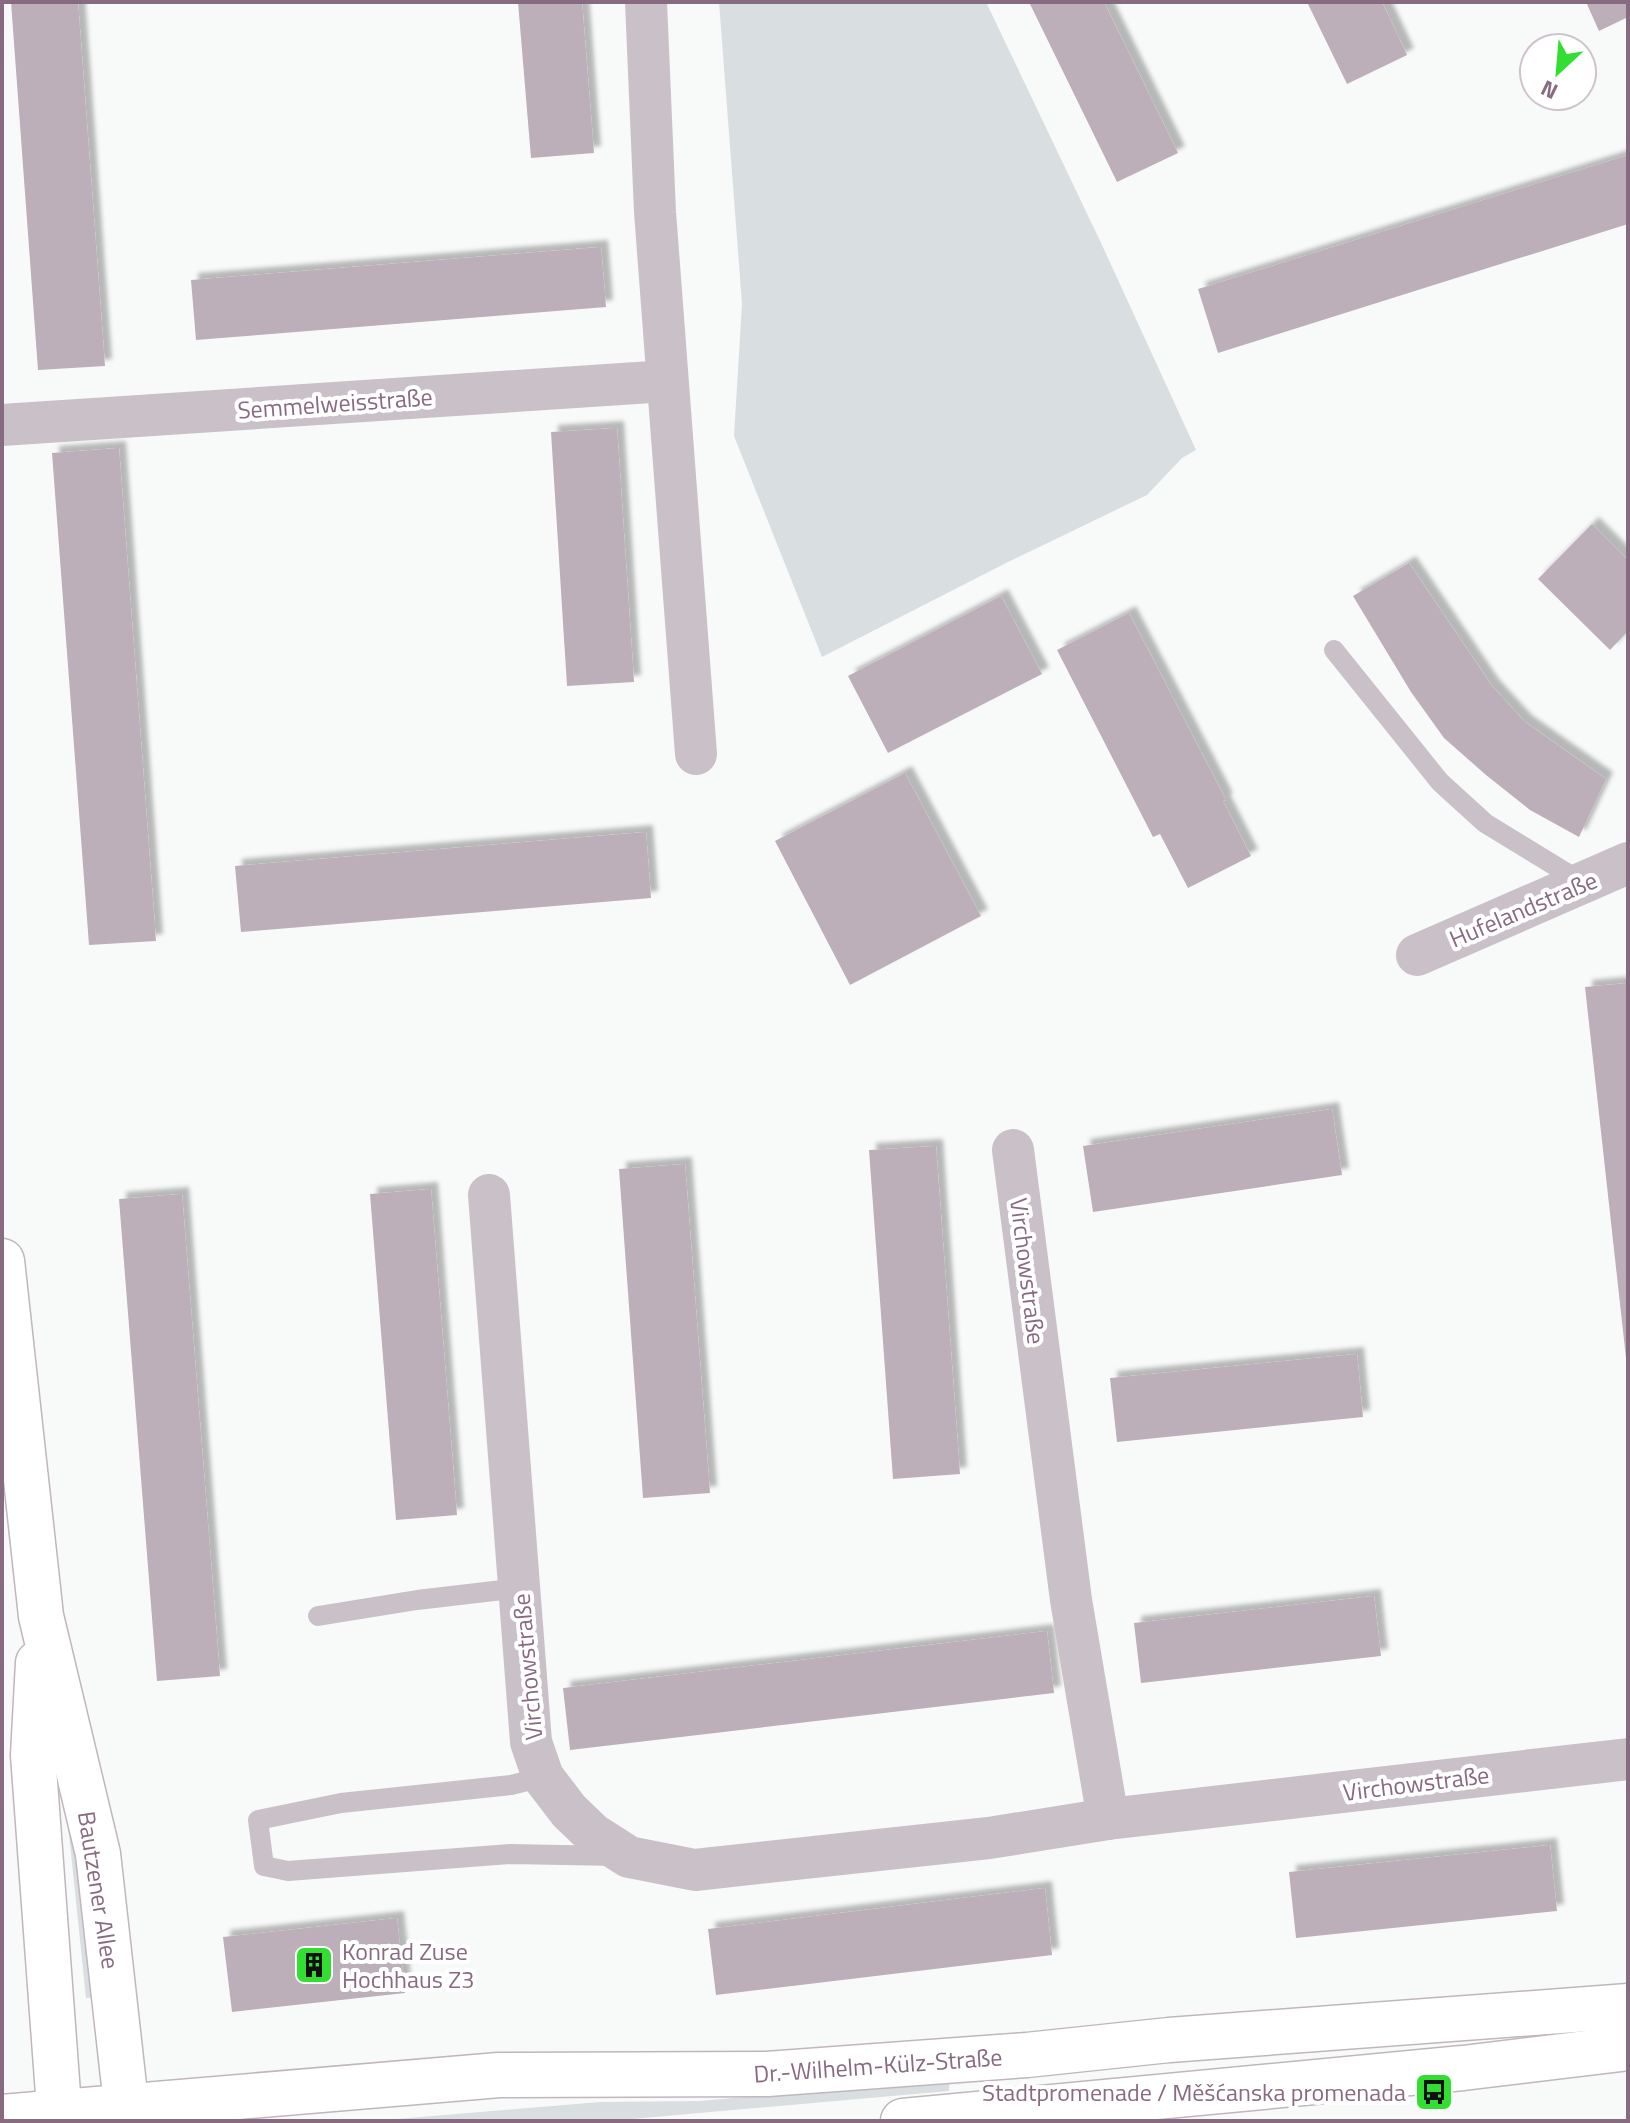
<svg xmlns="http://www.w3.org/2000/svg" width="1630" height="2123" viewBox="0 0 1630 2123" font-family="'Titillium Web',sans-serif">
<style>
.green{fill:#d9dee1}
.building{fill:#bcafb9;filter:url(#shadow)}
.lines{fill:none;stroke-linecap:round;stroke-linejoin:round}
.secondary-casing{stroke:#c0b6be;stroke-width:47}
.lane{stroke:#cac1c8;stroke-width:20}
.street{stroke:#cac1c8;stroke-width:42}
.secondary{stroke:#fff;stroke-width:44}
.labels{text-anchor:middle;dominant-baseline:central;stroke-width:8;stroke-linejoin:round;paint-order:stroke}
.street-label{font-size:24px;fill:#886a81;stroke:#fff}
.poi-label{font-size:24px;fill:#886a81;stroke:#fff;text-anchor:start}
</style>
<defs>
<filter id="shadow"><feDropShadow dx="7" dy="-7" stdDeviation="2" flood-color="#0004"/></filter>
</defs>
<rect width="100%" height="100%" fill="#f8faf9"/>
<g class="green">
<path d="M719,2h267l116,243 94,205 -14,8 -35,37 -139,67 -186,95 -88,-221 8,-132z"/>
<path d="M61,1756l36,241 -11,1z"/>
<path d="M950,2079l-1,12 -339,30h-237l227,-19 100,-1z"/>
</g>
<g class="building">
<path d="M11,2h67l27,364 -67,4z"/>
<path d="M518,2h64l12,151 -63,5z"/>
<path d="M1029,2h75l74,151 -61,29z"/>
<path d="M1307,2h75l25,53 -60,29z"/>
<path d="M1586,2h42v15l-29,14z"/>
<path d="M1628,155v69l-410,129 -20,-64z"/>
<path d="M601,247l5,60 -410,33 -5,-60z"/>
<path d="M617,428l17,254 -67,4 -16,-254z"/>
<path d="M119,448l37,493 -67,4 -37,-492z"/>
<path d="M1592,524l36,36v71l-18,19 -72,-71z"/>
<path d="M1409,563l83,123 33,36 81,57 -27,58 -49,-27 -44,-35 -42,-37 -33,-46 -58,-96z"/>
<path d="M1001,596l41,78 -154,79 -40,-77z"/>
<path d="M1129,613l97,187 -3,1 28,55 -63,32 -28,-54 -7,3 -96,-187z"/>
<path d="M905,773l76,143 -131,69 -75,-144z"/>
<path d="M646,832l5,66 -410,34 -6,-66z"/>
<path d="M1628,983v375h-2l-41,-371z"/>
<path d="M1332,1109l10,66 -249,37 -10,-66z"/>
<path d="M936,1146l24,328 -67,5 -24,-329z"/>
<path d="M685,1164l25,329 -67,5 -24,-329z"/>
<path d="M431,1189l26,326 -61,5 -26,-326z"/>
<path d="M182,1194l38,482 -63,5 -38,-482z"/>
<path d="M1357,1354l6,63 -246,25 -7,-64z"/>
<path d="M1374,1596l7,60 -240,27 -7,-60z"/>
<path d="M1047,1631l7,62 -484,57 -7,-62z"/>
<path d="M1550,1845l7,66 -261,27 -7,-66z"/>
<path d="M1045,1888l7,67 -336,40 -8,-66z"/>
<path d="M397,1918l8,75 -173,19 -9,-75z"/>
</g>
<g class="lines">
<g class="secondary-casing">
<g id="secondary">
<path d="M2,1261l39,355 57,238 30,267"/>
<path d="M38,1663l-5,92 27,366"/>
<path d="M2,2117l497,-42 268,-1 260,-19 142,-15 459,-34"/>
<path d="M903,2121l560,-53 165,-20"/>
</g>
</g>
<g class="lane">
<path d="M1334,650l106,132 45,41 98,60"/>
<path d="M318,1616l99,-16 102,-12"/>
<path d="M543,1777l-32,8 -170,18 -83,17 6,46 24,5 222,-17 106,2"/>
</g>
<g class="street">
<path d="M646,2l9,210 41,542"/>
<path d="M2,425l665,-44"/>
<path d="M1417,955l211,-92"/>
<path d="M1013,1150l58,450 37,219"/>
<path d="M489,1195l42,547 12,35 26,34 24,23 36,23 66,13 294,-32 119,-19 520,-60"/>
</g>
<use href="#secondary" class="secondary"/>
</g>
<defs>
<g id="building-square" transform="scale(2)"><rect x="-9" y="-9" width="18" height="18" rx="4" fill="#33de33" stroke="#fff"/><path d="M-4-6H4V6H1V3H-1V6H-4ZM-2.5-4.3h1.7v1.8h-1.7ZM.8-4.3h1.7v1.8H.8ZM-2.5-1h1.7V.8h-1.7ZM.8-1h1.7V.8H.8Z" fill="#111"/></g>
<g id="bus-square" transform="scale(2)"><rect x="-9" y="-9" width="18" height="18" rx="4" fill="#33de33" stroke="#fff"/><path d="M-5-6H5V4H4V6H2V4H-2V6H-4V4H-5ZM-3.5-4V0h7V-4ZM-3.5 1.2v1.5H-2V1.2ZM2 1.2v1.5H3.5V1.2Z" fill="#111"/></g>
</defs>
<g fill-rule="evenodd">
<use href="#building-square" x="314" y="1965"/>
<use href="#bus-square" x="1434" y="2092"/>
</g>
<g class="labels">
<g class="street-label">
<text transform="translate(335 403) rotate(-4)">Semmelweisstraße</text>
<text transform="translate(1523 909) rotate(-23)">Hufelandstraße</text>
<text transform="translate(1028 1271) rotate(83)">Virchowstraße</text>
<text transform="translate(527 1667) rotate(-95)">Virchowstraße</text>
<text transform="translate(1416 1783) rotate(-7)">Virchowstraße</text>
<text transform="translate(99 1890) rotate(81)">Bautzener Allee</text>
<text transform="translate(878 2065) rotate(-4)">Dr.-Wilhelm-Külz-Straße</text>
</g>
<g class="poi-label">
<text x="342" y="1951">Konrad Zuse<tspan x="342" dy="28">Hochhaus Z3</tspan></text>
<text x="1406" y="2092" text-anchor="end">Stadtpromenade / Měšćanska promenada</text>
</g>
</g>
<rect width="1630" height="2123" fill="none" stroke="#886a81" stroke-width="8"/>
<g transform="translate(1558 72) rotate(206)"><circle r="38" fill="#ffffff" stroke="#cfc3cd" stroke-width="2"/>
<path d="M0-6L14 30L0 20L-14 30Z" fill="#33de33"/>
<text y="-12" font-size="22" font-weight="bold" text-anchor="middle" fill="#886a81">N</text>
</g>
</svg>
